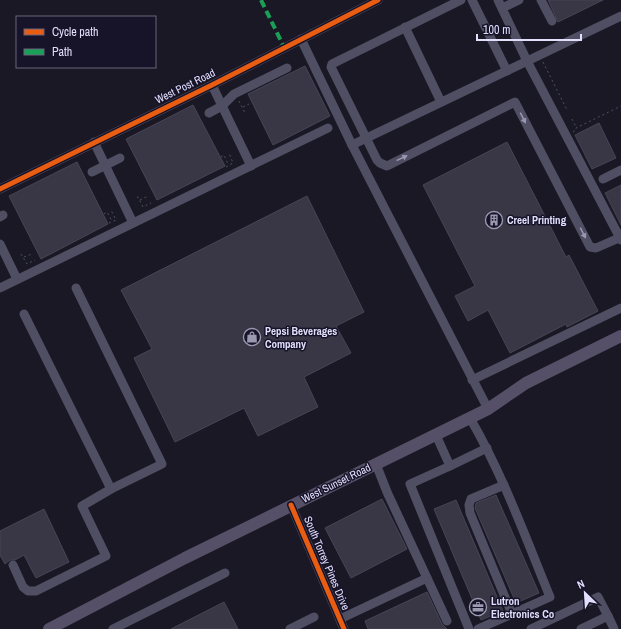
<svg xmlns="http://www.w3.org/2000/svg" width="621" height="629" viewBox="0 0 621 629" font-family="'Archivo Narrow',sans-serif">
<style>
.building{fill:#393745;stroke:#474556}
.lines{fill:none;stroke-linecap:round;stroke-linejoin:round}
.path{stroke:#495460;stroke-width:1;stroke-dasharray:2 3;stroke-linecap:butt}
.minor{stroke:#4f4e63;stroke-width:9}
.major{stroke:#564f68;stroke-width:12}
.quiet{stroke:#1a9f57;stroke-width:4;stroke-dasharray:8 4;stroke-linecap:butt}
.cycleway-casing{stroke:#171329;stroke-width:8}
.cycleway{stroke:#e95d12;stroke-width:5}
.oneway{fill:#9896b0}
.labels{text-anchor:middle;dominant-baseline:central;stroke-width:3;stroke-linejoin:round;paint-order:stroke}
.street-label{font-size:11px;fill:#e1dffc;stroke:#171329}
.poi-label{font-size:11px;font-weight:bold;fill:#e1dffc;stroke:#171329;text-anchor:start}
</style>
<rect width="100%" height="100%" fill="#1a1824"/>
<g class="building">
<path d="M548,0h55l-45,22z"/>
<path d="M305,66l25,50 -57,29 -25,-51z"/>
<path d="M193,105l32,61 -68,34 -31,-61z"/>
<path d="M599,123l17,35 -24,11 -17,-34z"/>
<path d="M507,142l59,115 3,-2 29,56 -31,16 -1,-3 -56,29 -22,-43 -20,11 -13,-25 20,-10 -52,-101z"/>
<path d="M77,162l31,62 -67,35 -32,-63z"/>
<path d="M621,185v40l-16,-32z"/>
<path d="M307,196l57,116 -28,14 15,27 -47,24 14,30 -60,29 -14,-28 -69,34 -41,-84 18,-9 -31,-59z"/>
<path d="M496,495l43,98 -23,10 -41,-95 1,-5z"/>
<path d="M382,499l25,50 -56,29 -26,-50z"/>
<path d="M456,500l47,111 -22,9 -47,-111z"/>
<path d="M44,509l25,53 -33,16 -12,-23 -9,5h-5l-5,4 -5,-9v-24z"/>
<path d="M427,592l15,32 5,5h-79l-3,-8z"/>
<path d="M224,602l14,27h-67z"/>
</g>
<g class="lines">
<g class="path">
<path d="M543,62l24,48"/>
<path d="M239,101l6,12"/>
<path d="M243,107l6,-3"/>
<path d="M572,119l4,8"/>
<path d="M573,132l3,-2v-2l45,-22"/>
<path d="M221,157l3,-2 4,9"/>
<path d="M226,167l7,-4 -4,-10"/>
<path d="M137,197h1l5,10 8,-4"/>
<path d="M140,200l8,-4"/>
<path d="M104,214l3,-2 5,9"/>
<path d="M109,223l7,-3 -5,-10 1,-1"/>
<path d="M21,254l6,10 8,-4"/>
<path d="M24,257l8,-3"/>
</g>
<g class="minor">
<path d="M461,0l-129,64 -1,3 46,93 3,3 7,3 128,-64 75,145 6,1 25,-11"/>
<path d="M472,0l35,71"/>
<path d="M498,0l29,61 94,179"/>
<path d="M541,0l11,21"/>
<path d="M502,8l17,-8"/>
<path d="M405,27l36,75"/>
<path d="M301,39l51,106 136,264"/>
<path d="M212,85l39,81"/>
<path d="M209,113l13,-7 12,-12 53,-26"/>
<path d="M94,142l39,81"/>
<path d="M352,145l269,-129"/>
<path d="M92,172l28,-14"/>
<path d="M603,179l18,-9"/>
<path d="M0,189l212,-104 166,-85"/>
<path d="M0,217l3,-2"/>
<path d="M0,244l17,35"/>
<path d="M0,288l328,-160"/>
<path d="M76,288l86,176 -51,25"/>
<path d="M472,380l149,-72"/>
<path d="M470,418c33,57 55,118 80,179l-72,32"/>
<path d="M436,435l14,31 -40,18 59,145"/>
<path d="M376,464l11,28 60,129"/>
<path d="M450,466l37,-18"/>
<path d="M504,485l-33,14 -2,6 1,8 42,101"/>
<path d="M291,505l53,124"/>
<path d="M13,565l10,22 5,4h8l70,-35 -24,-50 29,-17 -87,-175"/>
<path d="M340,619l87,-41"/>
<path d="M113,629l112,-56"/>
<path d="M290,629l24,-12"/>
<path d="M531,629l67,-32 10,19"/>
<path d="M581,629l27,-13 6,13"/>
</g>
<path class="major" d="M49,629l136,-71 303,-149 38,-26 95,-47"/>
<path class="quiet" d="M261,0l23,47"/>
<g class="cycleway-casing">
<g id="cycleway">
<path d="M0,189l212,-104 166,-85"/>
<path d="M291,505l53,124"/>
</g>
</g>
<use href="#cycleway" class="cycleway"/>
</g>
<defs><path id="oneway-solid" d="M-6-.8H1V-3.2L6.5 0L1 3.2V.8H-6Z"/></defs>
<g class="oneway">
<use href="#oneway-solid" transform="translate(523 118) rotate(63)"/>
<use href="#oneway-solid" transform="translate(402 158) rotate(-26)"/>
<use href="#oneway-solid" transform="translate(583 233) rotate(63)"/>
</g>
<defs>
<g id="building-ring" transform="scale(0.9)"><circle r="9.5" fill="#171329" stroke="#9b99b0" stroke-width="1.5"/><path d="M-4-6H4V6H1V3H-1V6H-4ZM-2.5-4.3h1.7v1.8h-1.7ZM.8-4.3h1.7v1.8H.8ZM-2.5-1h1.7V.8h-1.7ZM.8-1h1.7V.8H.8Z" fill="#9b99b0"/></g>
<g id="shop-ring" transform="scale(0.9)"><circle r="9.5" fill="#171329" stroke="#9b99b0" stroke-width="1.5"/><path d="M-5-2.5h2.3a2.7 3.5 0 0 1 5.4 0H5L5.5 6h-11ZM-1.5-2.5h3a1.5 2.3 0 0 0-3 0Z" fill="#9b99b0"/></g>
<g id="office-ring" transform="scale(0.9)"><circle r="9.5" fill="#171329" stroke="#9b99b0" stroke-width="1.5"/><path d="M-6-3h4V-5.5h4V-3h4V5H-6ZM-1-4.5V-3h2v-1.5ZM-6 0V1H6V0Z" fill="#9b99b0"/></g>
</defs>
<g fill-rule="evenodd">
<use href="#building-ring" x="494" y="220"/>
<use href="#shop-ring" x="252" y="337"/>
<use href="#office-ring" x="478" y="607"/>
</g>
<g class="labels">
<g class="street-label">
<text transform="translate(185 86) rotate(-26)">West Post Road</text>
<text transform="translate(336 483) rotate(-26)">West Sunset Road</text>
<text transform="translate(327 563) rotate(67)">South Torrey Pines Drive</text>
</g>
<g class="poi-label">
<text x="507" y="220">Creel Printing</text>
<text x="265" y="331">Pepsi Beverages<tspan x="265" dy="13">Company</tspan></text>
<text x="491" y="601">Lutron<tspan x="491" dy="13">Electronics Co</tspan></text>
</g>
</g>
<rect x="16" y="16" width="140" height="52" fill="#171329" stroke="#68657d"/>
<rect x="24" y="29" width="20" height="6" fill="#e95d12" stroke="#68657d"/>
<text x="52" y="36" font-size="12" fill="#e1dffc">Cycle path</text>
<rect x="24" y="49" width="20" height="6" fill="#1a9f57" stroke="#68657d"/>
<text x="52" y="56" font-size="12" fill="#e1dffc">Path</text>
<g transform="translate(585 593) rotate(335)" stroke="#171329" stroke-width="3" paint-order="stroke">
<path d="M0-3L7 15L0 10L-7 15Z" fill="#e1dffc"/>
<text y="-6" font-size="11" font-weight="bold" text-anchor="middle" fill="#e1dffc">N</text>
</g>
<path d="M477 34v6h104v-6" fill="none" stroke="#e1dffc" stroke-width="2"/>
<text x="483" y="34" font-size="12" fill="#e1dffc" stroke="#171329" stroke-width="3" paint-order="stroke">100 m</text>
</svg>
